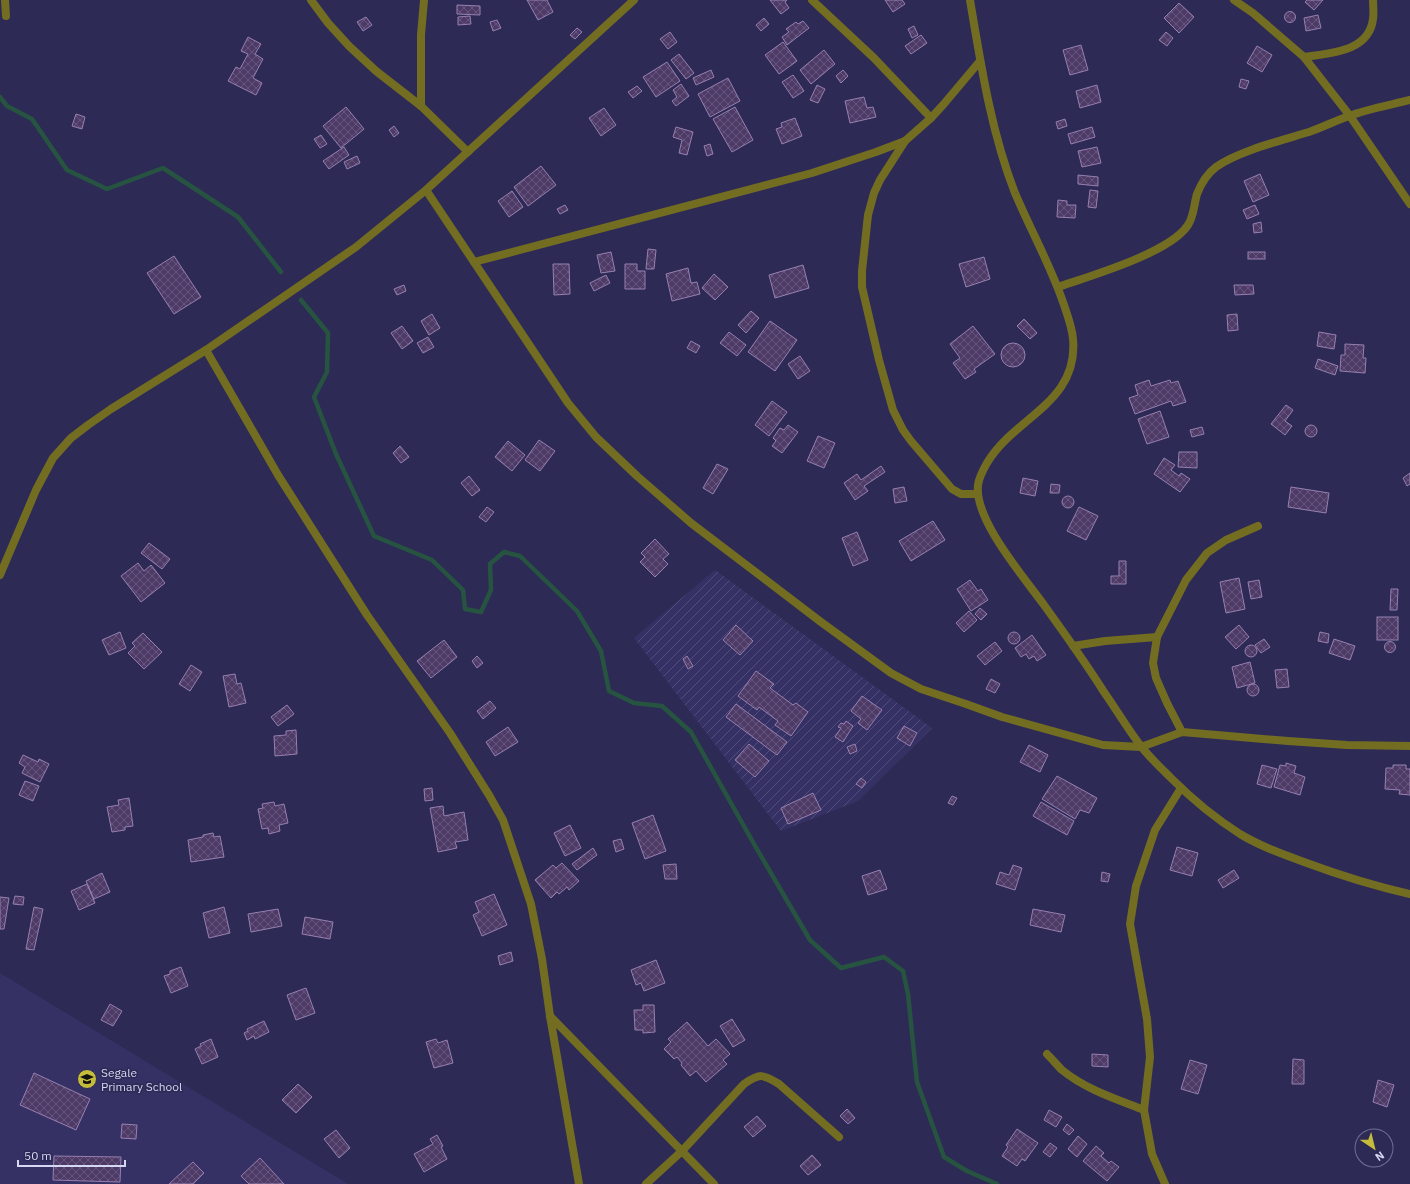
<svg xmlns="http://www.w3.org/2000/svg" width="1410" height="1184" viewBox="0 0 1410 1184" font-family="'IBM Plex Sans',sans-serif">
<style>
.built{fill:#363164}
.industrial{fill:url(#industrial-furrows)}
.lines{fill:none;stroke-linecap:round;stroke-linejoin:round}
.stream{stroke:#265441;stroke-width:4.5}
.building{fill:url(#building-cross-hatch);stroke:#9680b1}
.minor{stroke:#736d22;stroke-width:8}
.tertiary{stroke:#736d22;stroke-width:8}
.labels{text-anchor:middle;dominant-baseline:central;stroke-width:3;stroke-linejoin:round;paint-order:stroke}
.poi-label{font-size:12px;fill:#d6d7f2;stroke:#2d2a56;text-anchor:start}
</style>
<defs>
<pattern id="industrial-furrows" width="10" height="10" patternUnits="userSpaceOnUse"><rect width="10" height="10" fill="#363164"/><path d="M-1 1l2-2M0 10L10 0M9 11l2-2" fill="none" stroke="#524e7b"/></pattern>
<pattern id="building-cross-hatch" width="8" height="8" patternUnits="userSpaceOnUse"><rect width="8" height="8" fill="#4e3a66"/><path d="M0 0l8 8M0 8l8-8" fill="none" stroke="#67567c"/></pattern>
</defs>
<rect width="100%" height="100%" fill="#2d2a56"/>
<path class="built" d="M0,973l348,211h-348z"/>
<path class="industrial" d="M715,570l217,158 -74,73 -77,30 -147,-193z"/>
<g class="lines">
<g class="stream">
<path d="M0,97l7,9 25,13 35,51 40,19 56,-21 75,49 43,55"/>
<path d="M301,300l27,33 -1,39 -13,25 22,57 38,82 58,24 31,30 2,19 16,3 10,-22 -1,-26 14,-12 16,4 57,55 24,40 8,40 25,12 28,3 29,26 63,112 56,96 31,28 43,-11 19,14 5,23 9,88 27,75 23,14 30,13"/>
</g>
</g>
<g class="building">
<path d="M527,0h20l6,12 -15,8z"/>
<path d="M770,0h17l-2,2 4,6 -8,6z"/>
<path d="M885,0h17l3,4 -12,8z"/>
<path d="M1307,0h16l-9,10 -9,-8z"/>
<path d="M1179,3l15,14 -15,16 -15,-15z"/>
<path d="M457,5l23,1v9l-23,-1z"/>
<circle cx="1290" cy="17" r="5.5"/>
<path d="M1318,15l3,13 -15,3 -2,-13z"/>
<path d="M470,16l1,8 -13,1v-8z"/>
<path d="M366,17l6,8 -9,6 -6,-9z"/>
<path d="M764,18l5,6 -8,7 -5,-6z"/>
<path d="M497,20l4,8 -8,3 -3,-9z"/>
<path d="M803,21l6,7 -22,17 -5,-8 7,-5 -3,-3 10,-7 2,2z"/>
<path d="M914,26l4,9 -6,3 -4,-9z"/>
<path d="M577,28l5,4 -7,7 -5,-4z"/>
<path d="M670,32l7,10 -9,7 -8,-10z"/>
<path d="M1166,32l7,6 -6,8 -8,-6z"/>
<path d="M921,35l6,8 -16,11 -6,-8z"/>
<path d="M248,37l13,7 -6,10 8,5 -10,19 9,5 -6,12 -28,-14 8,-14 4,2 8,-15 -7,-3z"/>
<path d="M783,42l14,19 -18,13 -14,-19z"/>
<path d="M1081,45l7,25 -18,5 -7,-25z"/>
<path d="M1257,46l15,9 -10,17 -15,-9z"/>
<path d="M824,50l11,14 -24,20 -11,-14z"/>
<path d="M679,54l15,19 -8,6 -15,-19z"/>
<path d="M667,62l13,19 -24,16 -13,-20z"/>
<path d="M711,70l3,7 -18,8 -3,-7z"/>
<path d="M843,70l5,6 -7,7 -5,-7z"/>
<path d="M793,75l11,16 -11,7 -11,-16z"/>
<path d="M728,78l12,23 -30,16 -12,-23z"/>
<path d="M1241,79l8,2 -3,8 -7,-2z"/>
<path d="M681,84l8,12 -13,10 -4,-5 5,-4 -4,-7z"/>
<path d="M817,85l8,4 -7,14 -8,-3z"/>
<path d="M1097,85l4,17 -21,6 -4,-17z"/>
<path d="M637,86l5,5 -9,7 -5,-6z"/>
<path d="M864,97l3,11 6,-1 3,10 -26,6 -5,-22z"/>
<path d="M346,107l18,22 -23,19 -18,-22z"/>
<path d="M735,107l18,33 -21,12 -19,-33z"/>
<path d="M604,108l12,17 -15,11 -12,-18z"/>
<path d="M76,114l9,3 -3,12 -10,-3z"/>
<path d="M795,118l7,18 -20,8 -6,-15 6,-2 -1,-4z"/>
<path d="M1065,119l2,7 -9,3 -2,-7z"/>
<path d="M394,126l5,7 -5,4 -5,-7z"/>
<path d="M676,127l17,5 -6,23 -8,-2 3,-13 -9,-3z"/>
<path d="M1092,127l3,10 -24,7 -3,-10z"/>
<path d="M321,135l6,9 -7,4 -6,-9z"/>
<path d="M710,144l3,10 -6,2 -3,-10z"/>
<path d="M344,147l5,8 -20,14 -6,-8z"/>
<path d="M1097,147l4,16 -19,4 -4,-16z"/>
<path d="M357,156l3,7 -13,6 -3,-7z"/>
<path d="M541,166l15,19 -28,21 -14,-19z"/>
<path d="M1260,174l9,21 -16,7 -9,-21z"/>
<path d="M1078,175l20,2v9l-20,-2z"/>
<path d="M1090,190l8,1 -2,17 -8,-1z"/>
<path d="M512,191l11,16 -14,10 -11,-16z"/>
<path d="M1058,200l9,1v4h9l-1,13 -18,-1z"/>
<path d="M565,205l3,5 -8,4 -3,-5z"/>
<path d="M1255,205l4,9 -12,5 -4,-9z"/>
<path d="M1261,222l1,10 -8,1 -1,-9z"/>
<path d="M648,249l8,1 -2,19h-8z"/>
<path d="M611,252l4,19 -14,2 -4,-18z"/>
<rect x="1248" y="252" width="17" height="7"/>
<path d="M174,256l27,41 -27,17 -27,-41z"/>
<path d="M984,257l6,22 -24,8 -7,-23z"/>
<path d="M553,264h16l1,30 -16,1z"/>
<path d="M625,264h12v7h8v18h-20z"/>
<path d="M803,265l6,23 -34,10 -6,-23z"/>
<path d="M688,268l3,15 6,-1 3,12 -28,7 -6,-27z"/>
<path d="M714,274l14,13 -13,13 -13,-12z"/>
<path d="M606,275l4,8 -16,8 -4,-8z"/>
<path d="M404,285l2,6 -9,4 -3,-6z"/>
<path d="M1234,285h19l1,9 -19,1z"/>
<path d="M751,311l8,7 -13,15 -8,-8z"/>
<path d="M432,314l8,14 -11,7 -8,-14z"/>
<path d="M1237,314l1,16 -10,1 -1,-16z"/>
<path d="M1024,319l13,14 -7,6 -13,-13z"/>
<path d="M770,321l27,19 -22,31 -27,-19z"/>
<path d="M402,326l11,15 -11,8 -11,-16z"/>
<path d="M973,326l22,28 -21,15 2,3 -11,7 -12,-16 7,-5 -10,-14z"/>
<path d="M729,332l17,13 -9,11 -17,-13z"/>
<path d="M1319,332l17,3 -2,14 -17,-3z"/>
<path d="M428,337l6,10 -11,6 -6,-10z"/>
<path d="M691,341l9,5 -4,7 -9,-5z"/>
<circle cx="1013" cy="355" r="12"/>
<path d="M1345,344l19,1 -1,13h3l-1,15 -25,-2 1,-16h4z"/>
<path d="M800,356l10,15 -12,8 -10,-15z"/>
<path d="M1318,359l20,7 -3,9 -20,-7z"/>
<path d="M1149,380l2,6 19,-6 1,3 7,-2 8,21 -13,4 -2,-5 -36,13 -6,-16 9,-3 -3,-10z"/>
<path d="M772,401l15,11 -18,24 -14,-11z"/>
<path d="M1286,405l7,5 -8,11 7,5 -7,9 -14,-11z"/>
<path d="M1160,411l9,26 -22,7 -9,-25z"/>
<circle cx="1311" cy="431" r="6"/>
<path d="M788,425l10,7 -16,21 -10,-7 4,-5 -3,-3 7,-10 4,2z"/>
<path d="M1202,427l2,7 -12,3 -2,-7z"/>
<path d="M818,436l17,7 -11,25 -17,-7z"/>
<path d="M539,440l16,11 -15,20 -15,-11z"/>
<path d="M508,441l17,14 -13,16 -17,-14z"/>
<path d="M400,446l9,11 -8,6 -8,-10z"/>
<path d="M1179,452h18v16l-19,-1z"/>
<path d="M1164,458l11,7 -4,5 8,6 2,-3 9,6 -10,13 -26,-18z"/>
<path d="M717,464l11,5 -15,25 -10,-6z"/>
<path d="M881,466l4,6 -21,14 4,5 -13,9 -11,-17 13,-9 4,6z"/>
<path d="M1410,473v11l-3,2 -4,-8z"/>
<path d="M469,476l11,14 -8,6 -11,-13z"/>
<path d="M1023,478l15,3 -3,15 -15,-3z"/>
<path d="M1051,484l9,1 -1,8h-9z"/>
<path d="M904,487l3,14 -12,2 -2,-14z"/>
<path d="M1291,487l38,6 -3,20 -38,-6z"/>
<circle cx="1068" cy="502" r="6"/>
<path d="M487,507l7,5 -8,10 -7,-5z"/>
<path d="M1079,507l19,9 -12,24 -19,-9z"/>
<path d="M933,521l12,19 -34,21 -12,-20z"/>
<path d="M857,532l11,28 -15,6 -11,-28z"/>
<path d="M655,539l14,15 -6,5 5,5 -13,13 -15,-15 5,-5 -4,-4z"/>
<path d="M149,543l21,16 -8,10 -21,-16z"/>
<path d="M1119,561h7v23h-15v-8h8z"/>
<path d="M138,563l6,8 7,-6 14,18 -24,19 -20,-26z"/>
<path d="M1239,578l6,31 -19,4 -6,-31z"/>
<path d="M970,580l8,11 3,-2 7,11 -17,11 -14,-22z"/>
<path d="M1259,580l3,17 -11,2 -3,-17z"/>
<path d="M1391,589h7l-1,21h-7z"/>
<path d="M980,608l7,6 -6,6 -6,-6z"/>
<path d="M969,611l8,9 -13,12 -8,-9z"/>
<rect x="1377" y="617" width="21" height="23"/>
<path d="M736,625l17,16 -13,14 -17,-15z"/>
<path d="M1239,625l10,12 -13,12 -11,-12z"/>
<path d="M120,632l6,16 -17,7 -7,-15z"/>
<path d="M1320,632l9,2 -1,9 -10,-2z"/>
<circle cx="1014" cy="638" r="6"/>
<path d="M143,633l19,19 -18,17 -16,-16 7,-7 -3,-3z"/>
<path d="M1032,635l14,20 -9,6 -3,-5 -5,3 -3,-5 -5,3 -6,-9z"/>
<path d="M1264,639l6,8 -9,6 -6,-8z"/>
<path d="M1334,639l21,7 -5,14 -21,-7z"/>
<path d="M444,640l13,17 -26,21 -14,-17z"/>
<circle cx="1390" cy="647" r="5.5"/>
<path d="M995,642l7,9 -17,14 -8,-9z"/>
<circle cx="1251" cy="651" r="6"/>
<path d="M477,656l6,7 -6,5 -5,-7z"/>
<path d="M687,656l6,10 -5,3 -5,-10z"/>
<path d="M1250,662l5,21 -18,5 -5,-21z"/>
<path d="M191,665l11,7 -12,19 -11,-7z"/>
<path d="M1287,669l2,18 -12,1 -2,-18z"/>
<path d="M756,671l18,13 -4,4 23,17 3,-2 12,9 -17,24 -16,-11 3,-4 -19,-14 -2,3 -19,-14z"/>
<path d="M235,674l2,10 4,-1 5,20 -17,4 -6,-31z"/>
<path d="M991,679l9,5 -5,9 -9,-4z"/>
<circle cx="1253" cy="690" r="6"/>
<path d="M862,696l20,14 -15,20 -9,-7 3,-4 -10,-8z"/>
<path d="M490,701l6,7 -13,11 -6,-8z"/>
<path d="M736,704l51,38 -10,13 -51,-38z"/>
<path d="M287,705l7,9 -16,12 -7,-9z"/>
<path d="M846,721l7,5 -10,16 -8,-5 6,-9 -3,-1 3,-4 3,1z"/>
<path d="M904,726l13,7 -7,13 -13,-8z"/>
<path d="M508,727l10,15 -23,14 -9,-14z"/>
<path d="M296,730l1,24 -22,2 -1,-20 12,-1v-4z"/>
<path d="M749,744l20,17 -14,16 -20,-17z"/>
<path d="M855,744l2,7 -7,3 -3,-7z"/>
<path d="M1029,745l19,10 -8,17 -20,-10z"/>
<path d="M23,755l15,7 1,-3 10,5 -9,18 -18,-9 3,-6 -6,-4z"/>
<path d="M1286,763l10,3 -2,7 11,4 -5,18 -26,-8 6,-22 6,1z"/>
<path d="M1262,765l15,4 -6,19 -14,-4z"/>
<path d="M1393,765h13v4h4v26l-11,-1 1,-4 -15,-1 1,-21h7z"/>
<path d="M1057,776l40,22 -8,15 -9,-3 -5,9 -33,-20z"/>
<path d="M861,778l5,4 -4,6 -6,-4z"/>
<path d="M25,781l14,5 -6,15 -14,-6z"/>
<path d="M432,788l1,12 -8,1 -1,-12z"/>
<path d="M813,793l8,17 -33,14 -7,-16z"/>
<path d="M952,796l5,2 -4,7 -5,-2z"/>
<path d="M129,798l4,28 -8,1v3l-13,2 -5,-25 12,-2 -1,-5z"/>
<path d="M274,802l1,4 9,-2 4,19 -9,2 1,6 -11,3 -1,-6 -6,1 -4,-20 5,-1 -1,-4z"/>
<path d="M1041,802l33,19 -7,14 -34,-19z"/>
<path d="M443,806l1,10 20,-4 4,28 -13,2 2,6 -19,4 -8,-44z"/>
<path d="M653,815l13,36 -21,8 -13,-36z"/>
<path d="M570,825l11,23 -16,8 -11,-23z"/>
<path d="M213,833l1,4 6,-1 4,21 -33,5 -3,-22 15,-3v-2z"/>
<path d="M621,839l3,10 -8,3 -3,-11z"/>
<path d="M1177,847l21,6 -6,23 -22,-6z"/>
<path d="M593,848l4,7 -20,15 -5,-6z"/>
<path d="M562,863l17,18 -10,9 -2,-3 -8,7 -2,-2 -6,6 -16,-18 18,-15 3,3z"/>
<path d="M676,864l1,15h-12l-2,-14z"/>
<path d="M1013,865l9,3 -7,22 -19,-6 4,-12 9,3z"/>
<path d="M880,870l7,19 -19,6 -6,-19z"/>
<path d="M1234,870l5,8 -16,10 -5,-8z"/>
<path d="M1102,872l8,2 -2,8 -7,-1z"/>
<path d="M102,873l8,19 -16,7 -8,-18z"/>
<path d="M87,884l8,19 -16,7 -8,-19z"/>
<path d="M494,894l13,31 -25,11 -9,-21 6,-3 -4,-10z"/>
<path d="M15,896l9,1 -1,8 -10,-1z"/>
<path d="M0,897l9,1 -5,31h-4z"/>
<path d="M34,907l9,2 -9,41 -8,-1z"/>
<path d="M224,907l6,26 -21,5 -6,-25z"/>
<path d="M278,909l4,17 -31,6 -3,-18z"/>
<path d="M1033,909l32,6 -4,17 -31,-7z"/>
<path d="M305,917l28,5 -3,17 -28,-5z"/>
<path d="M511,952l2,9 -13,4 -2,-9z"/>
<path d="M656,960l9,23 -21,8 -3,-8 -5,2 -5,-15z"/>
<path d="M181,967l7,19 -17,7 -7,-17 6,-2v-3z"/>
<path d="M306,988l9,25 -19,7 -9,-25z"/>
<path d="M110,1004l12,7 -9,15 -12,-6z"/>
<path d="M643,1005h11l1,27 -12,1v-3h-8l-1,-20h9z"/>
<path d="M732,1019l13,21 -12,7 -13,-21z"/>
<path d="M264,1021l5,11 -14,7 -1,-3 -7,4 -3,-7 4,-2 -1,-2z"/>
<path d="M687,1022l21,24 8,-7 14,15 -7,6 4,4 -21,18 -10,-11 -6,5 -9,-11 1,-2 -5,-6 -3,2 -10,-10 7,-7 -3,-3z"/>
<path d="M211,1039l7,18 -16,7 -7,-15 6,-3 -1,-2z"/>
<path d="M436,1039l2,4 9,-3 6,23 -19,5 -8,-26z"/>
<path d="M1092,1054l16,1v12l-16,-1z"/>
<path d="M1293,1059l11,1v24h-12z"/>
<path d="M1190,1060l17,5 -9,29 -17,-5z"/>
<path d="M34,1073l56,26 -14,31 -56,-25z"/>
<path d="M1378,1080l16,5 -7,22 -14,-5z"/>
<path d="M298,1084l14,13 -16,16 -14,-13z"/>
<path d="M847,1109l8,9 -7,6 -8,-8z"/>
<path d="M1049,1110l13,7 -6,10 -12,-7z"/>
<path d="M757,1116l9,10 -13,11 -9,-10z"/>
<path d="M122,1124l15,1 -1,14 -15,-1z"/>
<path d="M1067,1124l7,6 -5,5 -6,-5z"/>
<path d="M1017,1129l21,14 -13,18 -3,-2 -5,7 -15,-10 6,-9 -2,-2z"/>
<path d="M336,1130l14,18 -11,10 -15,-19z"/>
<path d="M437,1135l6,11 -2,1 6,12 -23,13 -10,-18 19,-10 -3,-5z"/>
<path d="M1078,1136l9,8 -10,13 -9,-8z"/>
<path d="M1050,1143l7,5 -7,9 -7,-5z"/>
<path d="M1096,1146l8,7 -3,3 8,7 2,-2 8,6 -12,14 -24,-20z"/>
<path d="M812,1155l9,10 -13,10 -8,-9z"/>
<path d="M54,1156l67,1 -1,25 -67,-2z"/>
<path d="M260,1158l24,26h-35l-8,-8z"/>
<path d="M193,1162l11,11 -11,11h-24z"/>
</g>
<g class="lines">
<g class="minor">
<path d="M5,0l1,16"/>
<path d="M311,0l17,23 21,23 27,25 45,35 47,46"/>
<path d="M812,0l62,58 57,60"/>
<path d="M1234,0l19,13 51,44 46,59 60,88"/>
<path d="M1304,57c26,-4 65,-5 69,-38 1,-6 0,-13 0,-19"/>
<path d="M421,106v-71l3,-35"/>
<path d="M905,141l-25,39 -6,13 -6,22 -6,56v16l17,73 14,50 10,20 8,11 41,48 9,5h17"/>
<path d="M426,190l142,213 28,34 41,39 54,47 130,99 70,51 30,16 45,15 36,13 101,28 38,2 41,-15 106,9 59,4 63,1"/>
<path d="M474,262l338,-89 64,-21 29,-11 26,-23 12,-13 37,-44"/>
<path d="M1058,287c32,-11 112,-34 130,-62 6,-9 6,-21 9,-31 4,-10 11,-21 19,-27 22,-16 67,-27 93,-35 14,-5 26,-11 40,-16 19,-7 41,-11 61,-16"/>
<path d="M1073,646l32,-5 52,-4"/>
<path d="M1182,732l-15,-29 -11,-25 -3,-15 4,-26 29,-57 21,-27 19,-13 32,-14"/>
<path d="M550,1016l164,168"/>
<path d="M1047,1054c5,5 10,11 15,16 23,19 54,29 82,40"/>
<path d="M646,1184l36,-33 62,-67c16,-11 19,-10 35,0l60,53"/>
<path d="M1165,1184l-13,-30 -8,-44 6,-53 -3,-38 -17,-95 6,-38 19,-56 26,-42"/>
</g>
<g class="tertiary">
<path d="M970,0c11,65 21,132 45,193 16,38 36,73 49,112 4,12 8,22 9,34 6,64 -59,78 -86,124 -4,7 -8,14 -9,22 -4,35 46,92 66,120 21,29 41,57 60,87 12,17 23,36 36,53 9,12 21,23 32,34 21,21 43,39 68,55 20,12 42,20 64,28 35,13 70,24 106,32"/>
<path d="M206,350l72,125 89,140 83,118 39,62 14,25 28,84 11,55 8,57 29,168"/>
<path d="M0,575l36,-85 17,-32 18,-20 17,-13 23,-16 95,-59 150,-103 70,-57 208,-190"/>
</g>
</g>
<defs>
<g id="school-disc" transform="scale(1)"><circle r="9.5" fill="#c6bc3c" stroke="#2d2a56"/><path d="M0-5L7-2L0 1L-7-2ZM-4 1L0 2.5L4 1V4Q0 6-4 4Z" fill="#111"/></g>
</defs>
<g fill-rule="evenodd">
<use href="#school-disc" x="87" y="1079"/>
</g>
<g class="labels">
<g class="poi-label">
<text x="101" y="1072">Segale<tspan x="101" dy="14">Primary School</tspan></text>
</g>
</g>
<g transform="translate(1374 1148) rotate(145)"><circle r="19" fill="#2d2a56" stroke="#716f94"/>
<path d="M0-3L7 15L0 10L-7 15Z" fill="#c6bc3c"/>
<text y="-6" font-size="11" font-weight="bold" text-anchor="middle" fill="#d6d7f2">N</text>
</g>
<path d="M18 1160v6h107v-6" fill="none" stroke="#d6d7f2" stroke-width="2"/>
<text x="24" y="1160" font-size="12" fill="#d6d7f2" stroke="#2d2a56" stroke-width="3" paint-order="stroke">50 m</text>
</svg>
